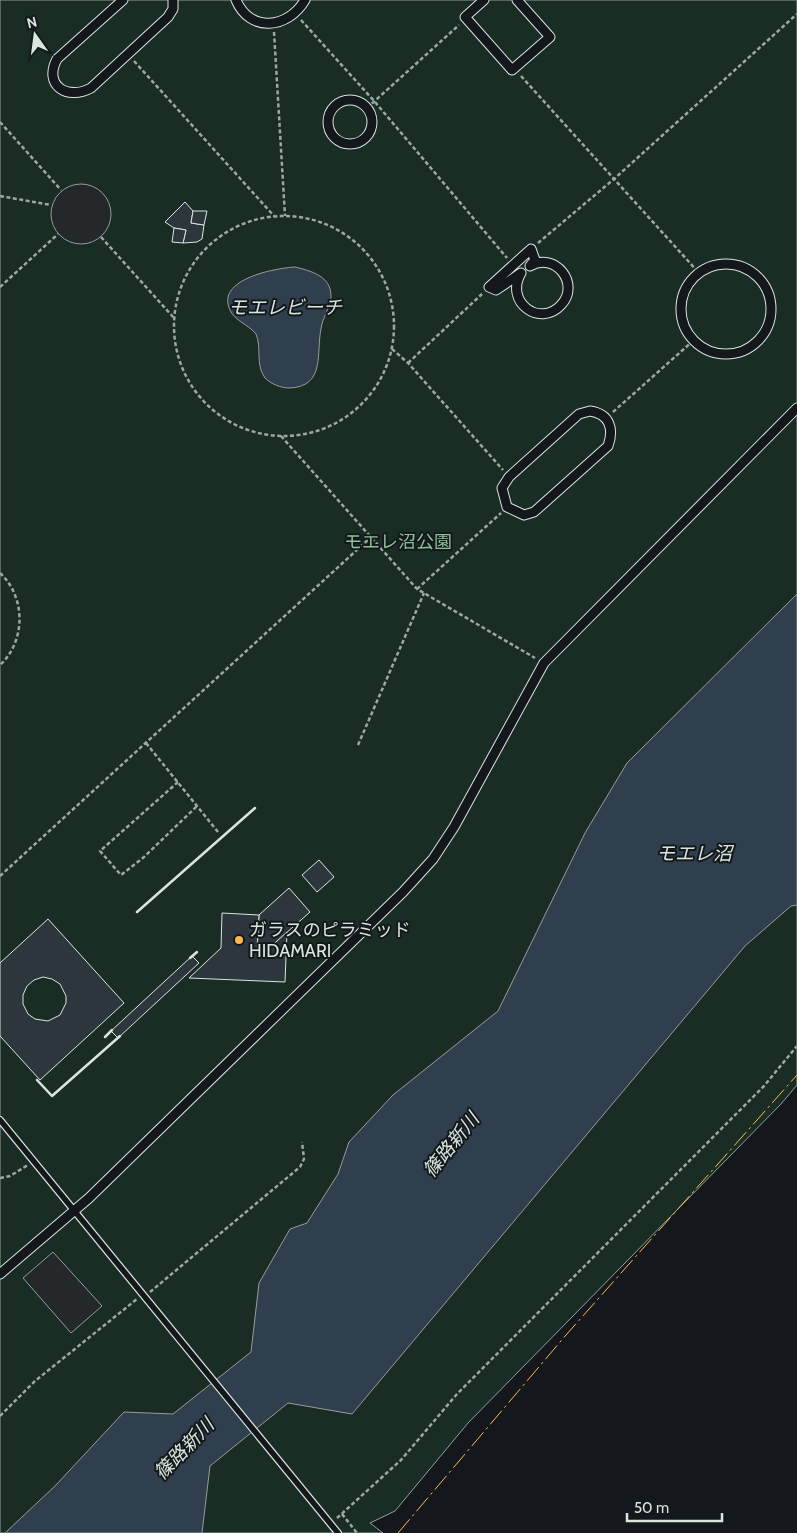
<svg xmlns="http://www.w3.org/2000/svg" width="797" height="1533" viewBox="0 0 797 1533" font-family="Cabin,'Noto Sans JP',sans-serif">
<style>
.green{fill:#1a2d24;stroke:#939e99}
.parking{fill:#24282b;stroke:#939e99}
.water{fill:#2f3f4d;stroke:#939e99}
.building{fill:#2c363c;stroke:#d8e6dc;fill-rule:evenodd}
.lines{fill:none;stroke-linecap:round;stroke-linejoin:round}
.service-casing{stroke:#d8e6dc;stroke-width:8}
.pedestrian-casing{stroke:#d8e6dc;stroke-width:11}
.path{stroke:#9da8a2;stroke-width:2.5;stroke-dasharray:4 2.5;stroke-linecap:butt}
.service{stroke:#14181c;stroke-width:5.5}
.pedestrian{stroke:#14181c;stroke-width:9}
.wall{stroke:#d8e6dc;stroke-width:2.5}
.power{stroke:#ffb74d;stroke-width:1;stroke-dasharray:18 4 2.5 4;stroke-linecap:butt}
.poi-dot{fill:#ffb74d;stroke:#14181c;stroke-width:2}
.labels{text-anchor:middle;dominant-baseline:central;stroke-width:4;stroke-linejoin:round;paint-order:stroke}
.park-label{font-size:18px;fill:#8ac095;stroke:#14181c}
.poi-label{font-size:18px;fill:#d8e6dc;stroke:#14181c;text-anchor:start}
.water-label{font-size:19px;font-style:italic;fill:#d8e6dc;stroke:#14181c}
</style>
<rect width="100%" height="100%" fill="#14181c"/>
<path class="green" d="M0,0h797v1085l-16,19 -313,319 -73,88 -25,12 13,10h-383z"/>
<g class="parking">
<circle cx="81" cy="214" r="30"/>
<path d="M53,1252l49,54 -31,27 -48,-55z"/>
</g>
<g class="water">
<path d="M295,267c16,4 36,9 36,29 0,11 -9,22 -10,33 -5,23 5,58 -32,59 -8,0 -18,-4 -24,-10 -10,-14 -3,-30 -9,-44 -7,-9 -22,-14 -26,-24 -15,-31 46,-42 65,-43z"/>
<path d="M797,594v311l-6,1 -46,40 -393,468 -64,-11 -78,63 -8,67h-197l50,-47 69,-74 49,2 78,-62 8,-69 31,-54 17,-6 31,-49 11,-32 44,-47 105,-84 87,-178 42,-70z"/>
</g>
<g class="building">
<path d="M185,202l8,9 -2,12 13,2 -2,14 -5,3 -14,1 3,-13 -12,-2 -9,-6z"/>
<path d="M193,211h14l-3,14 -13,-2z"/>
<path d="M174,228l12,2 -3,13 -11,-1z"/>
<path d="M319,860l15,17 -17,15 -15,-17z"/>
<path d="M289,888l21,24 -43,38h-10l2,-35z"/>
<path d="M222,913l37,2 -2,35h10l20,-18 -2,50 -96,-4 32,-30z"/>
<path d="M48,919l76,84 -84,77 -40,-44v-73zM43,977l9,2 8,5 6,12v7l-6,12 -12,6 -13,-2 -7,-5 -5,-10v-9l4,-9 7,-6z"/>
<path d="M192,956l7,7 -81,75 -7,-7z"/>
</g>
<g class="lines">
<g class="service-casing">
<path id="service" d="M0,1120l338,413"/>
</g>
<g class="pedestrian-casing">
<g id="pedestrian">
<path d="M123,0l-66,59c-14,26 10,42 34,29l77,-71 5,-8v-9"/>
<path d="M236,0c14,33 52,29 69,0"/>
<path d="M484,0l-19,17 47,53 38,-33 -33,-37"/>
<circle cx="350" cy="122" r="22"/>
<path d="M531,249l4,11 -5,6c25,-15 51,18 31,39 -21,23 -57,-3 -40,-32l-25,17 -7,-3z"/>
<circle cx="726" cy="309" r="45"/>
<path d="M590,411c20,3 24,18 18,35l-74,66 -10,3 -17,-8 -5,-19 7,-11 70,-63z"/>
<path d="M0,1274l89,-76 314,-306 30,-33 21,-32 90,-164 253,-255"/>
</g>
</g>
<g class="path">
<path d="M301,20l74,82 132,156"/>
<path d="M274,32l11,184"/>
<path d="M134,61l140,155"/>
<path d="M521,76l178,197"/>
<path d="M367,108l92,-83"/>
<path d="M0,122l61,68"/>
<path d="M0,196l51,9"/>
<circle cx="284" cy="326" r="110"/>
<path d="M101,237l73,81"/>
<path d="M538,243l76,-64 183,-165"/>
<path d="M0,287l58,-53"/>
<path d="M392,349l16,14 95,107"/>
<path d="M408,363l74,-69"/>
<path d="M613,412l81,-72"/>
<path d="M281,436l136,153 118,69"/>
<path d="M0,573c26,24 26,68 0,92"/>
<path d="M417,589l84,-76"/>
<path d="M146,743l72,89"/>
<path d="M358,745l66,-152"/>
<path d="M178,782l-78,69 21,24 23,-18 53,-51"/>
<path d="M0,876l370,-338"/>
<path d="M0,1178l10,-2 18,-11"/>
<path d="M150,1292l150,-125 4,-8 -2,-17"/>
<path d="M0,1416l35,-35 102,-82"/>
<path d="M342,1514l15,19"/>
<path d="M337,1518l64,-58 56,-66 307,-308 33,-40"/>
</g>
<use href="#service" class="service"/>
<use href="#pedestrian" class="pedestrian"/>
<g class="wall">
<path d="M137,912l118,-104"/>
<path d="M190,958l7,-6"/>
<path d="M105,1037l7,-7"/>
<path d="M37,1080l15,16 68,-60"/>
</g>
<path class="power" d="M398,1533l168,-198 231,-260"/>
</g>
<circle class="poi-dot" cx="239" cy="940" r="5"/>
<g class="labels">
<g class="park-label">
<text x="398" y="542">モエレ沼公園</text>
</g>
<g class="poi-label">
<text x="249" y="930">ガラスのピラミッド<tspan x="249" dy="21">HIDAMARI</tspan></text>
</g>
<g class="water-label">
<text x="285" y="307">モエレビーチ</text>
<text x="694" y="853">モエレ沼</text>
<text transform="translate(451 1145) rotate(-51)">篠路新川</text>
<text transform="translate(184 1449) rotate(-46)">篠路新川</text>
</g>
</g>
<g transform="translate(35 35) rotate(346)" stroke="#14181c" stroke-width="4" paint-order="stroke">
<path d="M0-4L9 19L0 12L-9 19Z" fill="#d8e6dc"/>
<text y="-8" font-size="14" font-weight="bold" text-anchor="middle" fill="#d8e6dc">N</text>
</g>
<path d="M627 1513v8h95v-8" fill="none" stroke="#d8e6dc" stroke-width="2.5"/>
<text x="634" y="1513" font-size="15" fill="#d8e6dc" stroke="#14181c" stroke-width="4" paint-order="stroke">50 m</text>
</svg>
